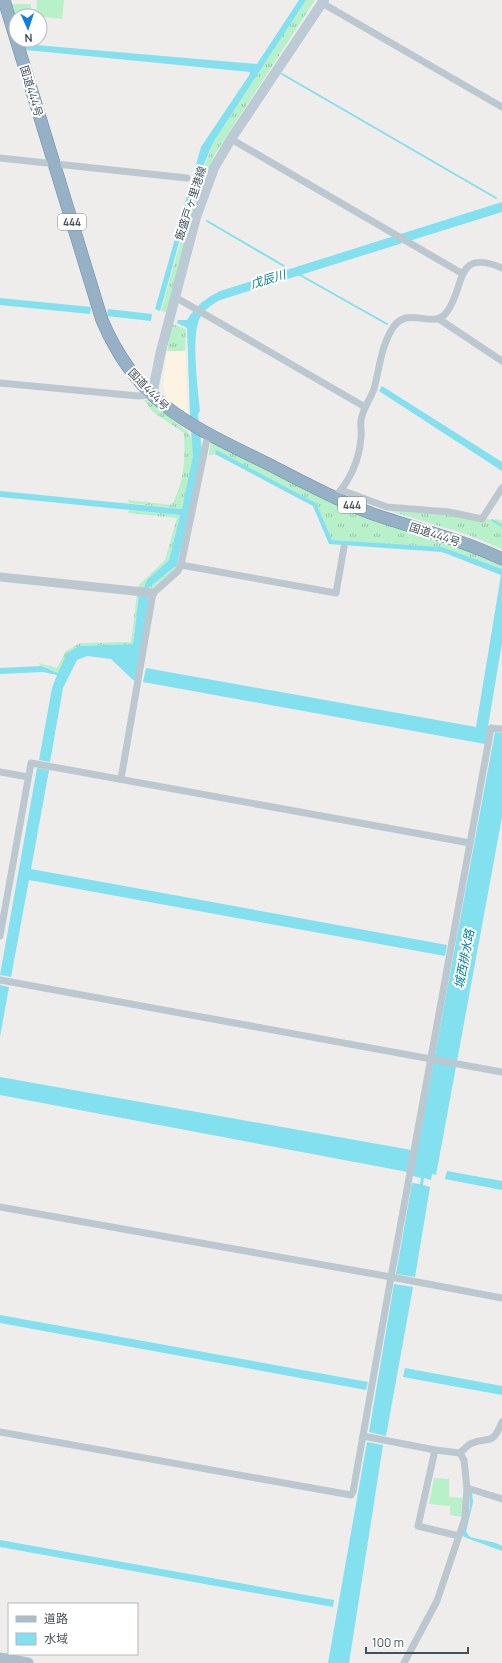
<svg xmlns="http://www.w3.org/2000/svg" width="502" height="1663" viewBox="0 0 502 1663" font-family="Manrope,'Noto Sans JP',sans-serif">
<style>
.commercial{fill:#fcf3e3}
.grass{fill:url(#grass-tufts)}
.garden{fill:#b7f0c9}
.water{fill:#82e0ef}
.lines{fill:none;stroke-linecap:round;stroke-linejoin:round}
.stream{stroke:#82e0ef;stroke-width:2}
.trunk-casing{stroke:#6d8eaa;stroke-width:13}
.minor{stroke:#bcc8d0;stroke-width:7}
.tertiary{stroke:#bcc8d0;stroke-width:9}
.secondary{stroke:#bccad5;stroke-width:10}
.primary{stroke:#aabecd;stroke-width:11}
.trunk{stroke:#96b0c6;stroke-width:12}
.labels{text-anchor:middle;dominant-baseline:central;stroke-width:4;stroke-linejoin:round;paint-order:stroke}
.shield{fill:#fff;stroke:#7c858c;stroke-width:1}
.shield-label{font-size:10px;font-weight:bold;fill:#44515b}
.street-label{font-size:11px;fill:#44515b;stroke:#fff}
.water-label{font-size:12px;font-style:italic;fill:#088095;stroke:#fff}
</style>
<defs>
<pattern id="grass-tufts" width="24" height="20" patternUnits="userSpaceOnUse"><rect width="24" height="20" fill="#b7f0c9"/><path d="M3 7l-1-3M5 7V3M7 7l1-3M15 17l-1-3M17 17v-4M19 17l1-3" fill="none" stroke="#96c5a6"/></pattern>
</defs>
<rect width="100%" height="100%" fill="#efecec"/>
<path class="commercial" d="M167,351h18l3,65 -21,-17 -4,-14z"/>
<g class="grass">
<path d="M306,0h9l-100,154 -17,40 -32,118 -5,-1 32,-114 21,-56z"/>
<path d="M172,324l14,5 -1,22h-18z"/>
<path d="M144,400h4l40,32c13,17 -2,57 -6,77l-53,-6 -1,-3 44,5c13,-27 13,-43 12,-72l-31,-21z"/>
<path d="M199,436l2,1 2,20 -25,110 -28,23 -11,-2 -1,-2 27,-26 12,-42 -49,-5 1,-3 51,5 -11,45 -22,20 -2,8h3l29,-23 25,-107z"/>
<path d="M211,440l291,124v5l-60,-22 -110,-7 -16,-37 -100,-52 -1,3 -6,1z"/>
<path d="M390,511l56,4 36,7 5,-3 5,1 5,-1 5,2v28l-33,-14z"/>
<path d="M137,595h14l-14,86 2,-86 -6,49 -54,2 -21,27 -17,-7 -3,-3 19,5 9,-17 14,-8 51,-1z"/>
</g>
<g class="garden">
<path d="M37,0h27l-2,19 -26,-3z"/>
<path d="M12,4h19l-1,12h-14z"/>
<path d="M434,1478l15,1v18l16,1 -2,19 -13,-2v-9l-21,-2z"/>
</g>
<g class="water">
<path d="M299,0h7l-92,141c-25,54 -37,113 -54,170l-5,-2 46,-162 49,-73v-2l-224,-22 -2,-6 233,20z"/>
<path d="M502,202v10l-282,88c-7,4 -14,8 -19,16 -11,16 -3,73 -1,95l-2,3 4,43 -25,108 -29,23h-4l3,-8 22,-20 11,-45 -180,-18v-6l182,18 11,-53 -3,-40 -3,-88 -10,-5 1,-3h9c10,-15 16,-20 33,-29z"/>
<path d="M0,298l91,9 -1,7 -90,-9z"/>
<path d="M108,309l44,5 -1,7 -44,-5z"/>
<path d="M382,386l120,76v9l-123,-80z"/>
<path d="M216,450l100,53 16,37 110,7 60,22v74l-17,101 -342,-62 3,-14 330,59 25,-152 -59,-23 -113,-8 -16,-38 -98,-52z"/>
<path d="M139,595l8,1 2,5 -14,80 -3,-2 -21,-20 -24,-3 -10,4 -14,28 -13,74 -11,-2 13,-72 5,-13 -14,-3 -43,2v-6l41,-2 17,7 9,-20 12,-7 54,-2z"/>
<path d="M495,732l7,1v84l-66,358 -4,-1 -1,6 -7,-2 -1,7 7,2 -15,90 -19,-3 16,-91 8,1 1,-6 -8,-2v-3l-413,-78v-18l417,74z"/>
<path d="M37,768l12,2 -18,99 416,76 -2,11 -416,-76 -18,97 -11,-2z"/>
<path d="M0,985l9,2 -9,50z"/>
<path d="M447,1171l55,10v9l-57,-11z"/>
<path d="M394,1284l19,3 -27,149 -17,-4z"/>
<path d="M0,1315l368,67 -2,8 -366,-67z"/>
<path d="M405,1368l97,18v9l-99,-18z"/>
<path d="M367,1442l16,3 -34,218h-21z"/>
<path d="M470,1492h2l1,10 -7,30 4,5 26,6 6,3v5l-38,-14 -2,-4 8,-26z"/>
<path d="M0,1540l334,60 -1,7 -333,-60z"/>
</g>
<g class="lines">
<g class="stream">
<path d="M282,74l214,124"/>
<path d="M207,221l77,45"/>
<path d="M300,275l87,49"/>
<path d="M492,520l10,6"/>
</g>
<g class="trunk-casing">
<path id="trunk" d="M4,0l98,320c36,86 92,107 170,146 33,17 66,35 101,48 43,15 88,25 129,45"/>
</g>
<g class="minor">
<path d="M322,3l180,104"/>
<path d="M231,139l232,135"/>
<path d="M0,158l187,20"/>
<path d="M175,297l190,110"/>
<path d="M439,319l63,42"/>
<path d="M0,383l138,13 14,-1"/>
<path d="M341,490l46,17 62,5 33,7 20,-31"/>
<path d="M334,498c16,-17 25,-37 27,-60 1,-6 -1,-12 0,-18 2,-12 9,-20 13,-31 5,-19 7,-41 17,-58 15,-29 41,0 55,-18 20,-24 7,-66 56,-45"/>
<path d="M181,565l155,28 8,-46"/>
<path d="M0,772l28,5"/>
<path d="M121,779l32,-186 25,-22 3,-6 27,-131"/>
<path d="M0,936l31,-173 439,80"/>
<path d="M0,980l502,92"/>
<path d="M0,1207l391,70 100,-549 11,1"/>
<path d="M0,1432l351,63 2,-3 38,-215 111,21"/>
<path d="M363,1436l72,14 25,3 4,7 3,28 -2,30 -28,83 -33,62"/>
<path d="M435,1450l-17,76 41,10"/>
<path d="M460,1453c3,-3 7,-7 10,-9 20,-9 21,4 32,-22"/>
<path d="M467,1488l35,11"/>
</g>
<path class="tertiary" d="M0,577l153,16"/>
<path class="secondary" d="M152,395l9,-44 35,-134 18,-49 17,-29 93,-139"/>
<path class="primary" d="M0,1658l28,5"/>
<use href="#trunk" class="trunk"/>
</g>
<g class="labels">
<g class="shield">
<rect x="58" y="214" width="28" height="16" rx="3"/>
<rect x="338" y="497" width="28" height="16" rx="3"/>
</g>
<g class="shield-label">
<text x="72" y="222">444</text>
<text x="352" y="505">444</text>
</g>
<g class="street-label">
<text transform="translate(32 91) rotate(73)">国道444号</text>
<text transform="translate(190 203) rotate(-72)">飯盛戸ヶ里港線</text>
<text transform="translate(149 389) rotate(46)">国道444号</text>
<text transform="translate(435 534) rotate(18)">国道444号</text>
</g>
<g class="water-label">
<text transform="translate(268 279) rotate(-17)">戊辰川</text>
<text transform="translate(464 959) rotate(-79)">城西排水路</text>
</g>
</g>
<rect x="8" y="1603" width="130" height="52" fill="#ffffff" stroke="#b4b9bd"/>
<rect x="16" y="1616" width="20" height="6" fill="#aabecd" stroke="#b4b9bd"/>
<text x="44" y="1623" font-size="12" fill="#44515b">道路</text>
<rect x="16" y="1633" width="20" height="12" fill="#82e0ef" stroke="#b4b9bd"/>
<text x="44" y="1643" font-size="12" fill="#44515b">水域</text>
<g transform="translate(28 28) rotate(177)"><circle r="19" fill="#ffffff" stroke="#b4b9bd"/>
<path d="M0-3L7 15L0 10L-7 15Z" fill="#117ce5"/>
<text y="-6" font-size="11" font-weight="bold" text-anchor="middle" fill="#44515b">N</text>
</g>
<path d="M366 1647v6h102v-6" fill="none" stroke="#44515b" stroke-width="2"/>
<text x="372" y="1647" font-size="12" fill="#44515b" stroke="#ffffff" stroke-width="3" paint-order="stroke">100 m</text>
</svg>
